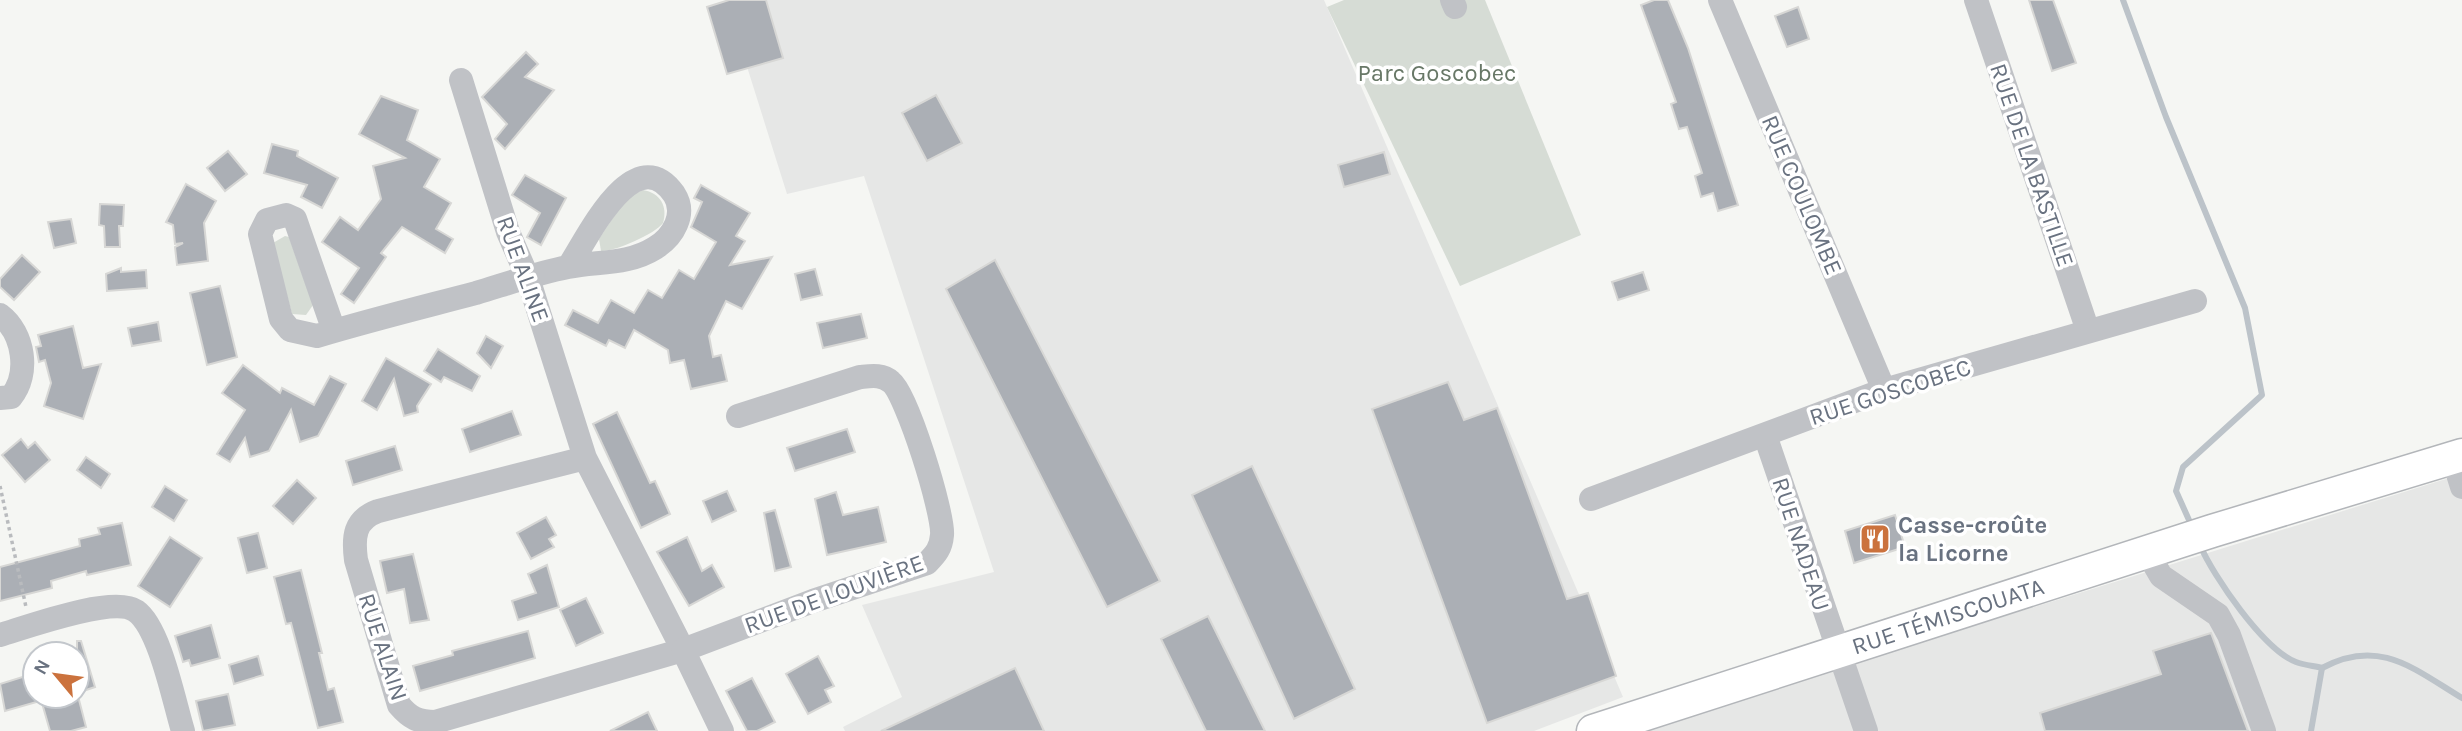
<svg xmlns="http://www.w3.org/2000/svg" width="2462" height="731" viewBox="0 0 2462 731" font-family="Karla,sans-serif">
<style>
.built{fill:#e6e7e6}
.green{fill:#d6dcd5}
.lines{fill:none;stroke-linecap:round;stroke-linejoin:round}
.stream{stroke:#bcc3c9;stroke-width:6}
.building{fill:#abafb5;stroke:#d7d7d5;stroke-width:2}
.major-casing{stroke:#b3b6ba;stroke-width:35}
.path{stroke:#b9bbbe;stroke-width:3.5;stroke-dasharray:3.5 3.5;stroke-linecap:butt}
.minor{stroke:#c0c2c6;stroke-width:24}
.major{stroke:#fff;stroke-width:32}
.labels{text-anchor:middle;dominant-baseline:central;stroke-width:7;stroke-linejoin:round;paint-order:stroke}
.park-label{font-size:24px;fill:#687867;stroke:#fff}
.street-label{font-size:24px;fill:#697280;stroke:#fff}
.poi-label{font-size:24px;font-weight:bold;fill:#697280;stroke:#fff;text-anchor:start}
</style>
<rect width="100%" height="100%" fill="#f5f6f3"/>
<g class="built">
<path d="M726,0h598l299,697 -89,34h-689l-2,-4 59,-30 -40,-92 132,-33 -130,-396 -77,18z"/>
<path d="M2462,474v257h-817l167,-55z"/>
</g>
<g class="green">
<path d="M1344,0h141l96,235 -121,51 -133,-279z"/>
<path d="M643,190c17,3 25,16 20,33 -8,11 -49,29 -62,28l-2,-12 27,-41z"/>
<path d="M285,236l4,1 24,68 -7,10 -14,-1 -19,-71z"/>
</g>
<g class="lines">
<g class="stream">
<path d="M2123,0l43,117 79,191 17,87 -79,72 -7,24 17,38"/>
<path d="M2200,545c13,31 64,105 96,117 8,3 18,4 26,6"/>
<path d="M2322,668c57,-31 92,1 140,30"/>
<path d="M2311,731l11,-63"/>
</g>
</g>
<g class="building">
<path d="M729,0h37l17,58 -56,16 -20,-67z"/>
<path d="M1654,0h14l20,48 50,157 -20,6 -5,-18 -12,4 -6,-21 7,-3 -15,-46 -8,2 -8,-25 5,-2 -35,-97z"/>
<path d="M2029,0h24l23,63 -24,8z"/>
<path d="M1798,7l11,32 -22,8 -12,-31z"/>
<path d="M526,52l12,12 -13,13 29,13 -49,59 -10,-10 12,-15 -25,-27z"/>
<path d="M936,95l26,48 -35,18 -25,-48z"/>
<path d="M381,96l37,14 -11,30 33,19 -16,28 27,16 -15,26 17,10 -8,14 -43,-26 -21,26 5,4 -32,46 -13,-9 18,-26 -37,-26 18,-25 18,13 23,-31 -8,-33 32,-8 -46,-24z"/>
<path d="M272,144l26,7 -1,5 41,22 -16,30 -21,-11 6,-12 -43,-12z"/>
<path d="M228,151l19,23 -22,17 -18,-23z"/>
<path d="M1384,152l6,22 -46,13 -6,-22z"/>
<path d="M525,175l41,23 -25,47 -14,-8 13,-24 -28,-18z"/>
<path d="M186,184l30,17 -12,22 4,38 -31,4 -2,-18 8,-4 -8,1 -2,-19 -7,-3z"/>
<path d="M701,185l49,28 -14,23 9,5 -15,24 42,-8 -30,52 -16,-8 -17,35 4,21 8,-2 6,26 -36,8 -7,-29 -14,3 -2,-13 -34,-20 -9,18 -16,-8 -3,6 -41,-21 8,-15 25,13 13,-23 23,13 14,-23 14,8 17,-28 15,9 22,-37 -25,-15 11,-25 -8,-4z"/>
<path d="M100,204l24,1 -1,21h-4l1,21h-15l-1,-21 -5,-1z"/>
<path d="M71,219l5,24 -22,5 -6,-26z"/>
<path d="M22,255l18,17 -26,28 -14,-13v-8z"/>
<path d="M995,260l165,321 -53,26 -161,-318z"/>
<path d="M121,268v4l25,-2 1,18 -40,3 -1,-17z"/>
<path d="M815,269l7,26 -21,5 -6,-26z"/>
<path d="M1643,272l6,18 -31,10 -6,-18z"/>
<path d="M220,286l17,71 -30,8 -17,-72z"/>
<path d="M861,314l6,24 -44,10 -6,-25z"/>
<path d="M158,322l3,19 -29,5 -4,-18z"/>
<path d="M73,326l10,42 18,-4 -18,55 -39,-13 7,-23 -6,-23 -6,2 -3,-15 5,-1 -3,-11z"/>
<path d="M486,336l17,10 -12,22 -14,-15z"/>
<path d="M438,349l42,27 -8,15 -28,-14 -3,5 -17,-11z"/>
<path d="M386,358l45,26 -14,22 1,6 -14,4 -10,-37 -17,31 -15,-9z"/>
<path d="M243,365l37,28 2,-5 32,17 16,-29 16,8 -28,52 -18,6 -9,-32 -22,41 -19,6 -5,-19 -15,24 -13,-8 28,-44 -23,-17z"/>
<path d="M1448,382l16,38 33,-12 70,191 21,-6 28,83 -129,47 -115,-314z"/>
<path d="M512,411l9,24 -51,17 -8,-23z"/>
<path d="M617,412l33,71 5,-2 15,33 -29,14 -48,-104z"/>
<path d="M847,429l8,23 -60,19 -8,-23z"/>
<path d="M21,439l7,9 7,-6 15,18 -25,22 -23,-27z"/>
<path d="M395,446l7,24 -49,15 -7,-24z"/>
<path d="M86,457l24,17 -9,14 -24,-18z"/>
<path d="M1252,466l103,223 -61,30 -102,-224z"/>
<path d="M297,480l19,18 -23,26 -20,-18z"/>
<path d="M165,486l22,14 -13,21 -22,-14z"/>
<path d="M727,491l9,20 -24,11 -9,-21z"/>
<path d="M836,492l7,23 35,-8 8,35 -59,13 -12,-56z"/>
<path d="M775,510l16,57 -16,4 -11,-58z"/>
<path d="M1895,515l10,32 -51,16 -9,-32z"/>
<path d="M546,517l10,18 -7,4 5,8 -23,12 -14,-26z"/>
<path d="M122,523l9,42 -44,10 -1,-4 -35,10 1,7 -52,13v-34l80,-21 -1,-7 21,-5 -2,-6z"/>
<path d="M258,533l9,35 -20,5 -9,-35z"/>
<path d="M170,537l32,21 -32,49 -32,-21z"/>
<path d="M687,537l15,34 10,-6 12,22 -35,19 -32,-54z"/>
<path d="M413,554l16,66 -19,3 -6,-34 -17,4 -7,-32z"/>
<path d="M547,565l12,42 -41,13 -6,-19 24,-8 -8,-19z"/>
<path d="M301,570l21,83h-3l9,37 6,-2 9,34 -25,6 -27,-105 -5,1 -12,-47z"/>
<path d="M586,598l17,35 -27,13 -16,-36z"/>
<path d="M1208,616l57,115h-59l-45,-92z"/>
<path d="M211,625l9,33 -29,8 -2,-6 -6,2 -8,-26z"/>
<path d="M528,631l7,27 -115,33 -7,-25 40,-11 -1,-4z"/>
<path d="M2211,633l37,98h-203l-5,-18 121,-39 -8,-23z"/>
<path d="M77,641h4l14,46 -18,6z"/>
<path d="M258,656l5,19 -29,9 -5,-19z"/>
<path d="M818,656l16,30 -9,4 6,12 -23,12 -22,-40z"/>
<path d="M1015,668l29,63h-163z"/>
<path d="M32,674l3,22 5,5 -35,10 -5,-27z"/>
<path d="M752,678l23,44 -18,9h-10l-21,-40z"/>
<path d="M228,694l7,31 -32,6 -7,-30z"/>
<path d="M40,696h38l8,31 -15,4h-21z"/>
<path d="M648,712l9,19h-47z"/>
</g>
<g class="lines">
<g class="major-casing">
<g id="major">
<path id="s1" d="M1593,731l619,-200 250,-76"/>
</g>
</g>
<path class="path" d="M0,486l26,121"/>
<g class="minor">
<path d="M1452,0l3,7"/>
<path d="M1720,0l164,390"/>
<path d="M1976,0l112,331"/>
<path d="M461,80l47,152 20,46 57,180 98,192 -248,72c-17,0 -25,-4 -36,-17l-43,-145c-3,-23 -2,-40 22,-49l207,-53"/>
<path d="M0,315c24,18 30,59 11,82l-11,1"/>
<path d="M334,331l-39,-112 -9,-4 -19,5 -7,14 21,85 9,11 27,6c53,-16 106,-29 159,-43 30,-9 61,-20 92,-26 30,-6 60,-2 87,-19 18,-11 32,-34 19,-54 -40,-57 -88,47 -105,72"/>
<path d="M1765,435l101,296"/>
<path d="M2453,458l9,29"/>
<path d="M1591,499l293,-109 311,-89"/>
<path d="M2147,552l14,24 57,39 11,20 35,96"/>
<path d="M0,635c27,-8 114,-40 136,-24 24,17 38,91 47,120"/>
<path d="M722,731l-39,-81 130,-49 114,-38c9,-9 14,-15 15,-28 2,-21 -35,-141 -51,-153 -9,-8 -20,-6 -31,-5l-122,39"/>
</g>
<use href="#major" class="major"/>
</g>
<defs>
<g id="restaurant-square" transform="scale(1.575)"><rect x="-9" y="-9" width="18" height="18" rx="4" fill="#cb723d" stroke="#fff"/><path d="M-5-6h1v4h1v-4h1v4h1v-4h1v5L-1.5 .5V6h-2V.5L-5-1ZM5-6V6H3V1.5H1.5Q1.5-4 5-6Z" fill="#fff"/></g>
</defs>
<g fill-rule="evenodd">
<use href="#restaurant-square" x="1875" y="539"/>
</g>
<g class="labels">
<g class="park-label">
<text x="1437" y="73">Parc Goscobec</text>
</g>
<g class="street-label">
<text transform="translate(2032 165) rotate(71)">RUE DE LA BASTILLE</text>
<text transform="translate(1802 195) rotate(67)">RUE COULOMBE</text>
<text transform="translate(523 269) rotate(70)">RUE ALINE</text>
<text transform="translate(1890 392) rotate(-18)">RUE GOSCOBEC</text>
<text transform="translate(1801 544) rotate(72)">RUE NADEAU</text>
<text transform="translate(834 594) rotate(-20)">RUE DE LOUVIÈRE</text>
<text stroke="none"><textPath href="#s1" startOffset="373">RUE TÉMISCOUATA</textPath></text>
<text transform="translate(383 647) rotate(72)">RUE ALAIN</text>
</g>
<g class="poi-label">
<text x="1898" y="525">Casse-croûte<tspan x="1898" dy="28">la Licorne</tspan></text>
</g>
</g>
<g transform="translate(56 675) rotate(299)"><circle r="33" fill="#ffffff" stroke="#c3c7cc" stroke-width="2"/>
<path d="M0-5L12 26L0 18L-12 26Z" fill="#cb723d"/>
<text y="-10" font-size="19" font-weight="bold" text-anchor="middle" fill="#697280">N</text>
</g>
</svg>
